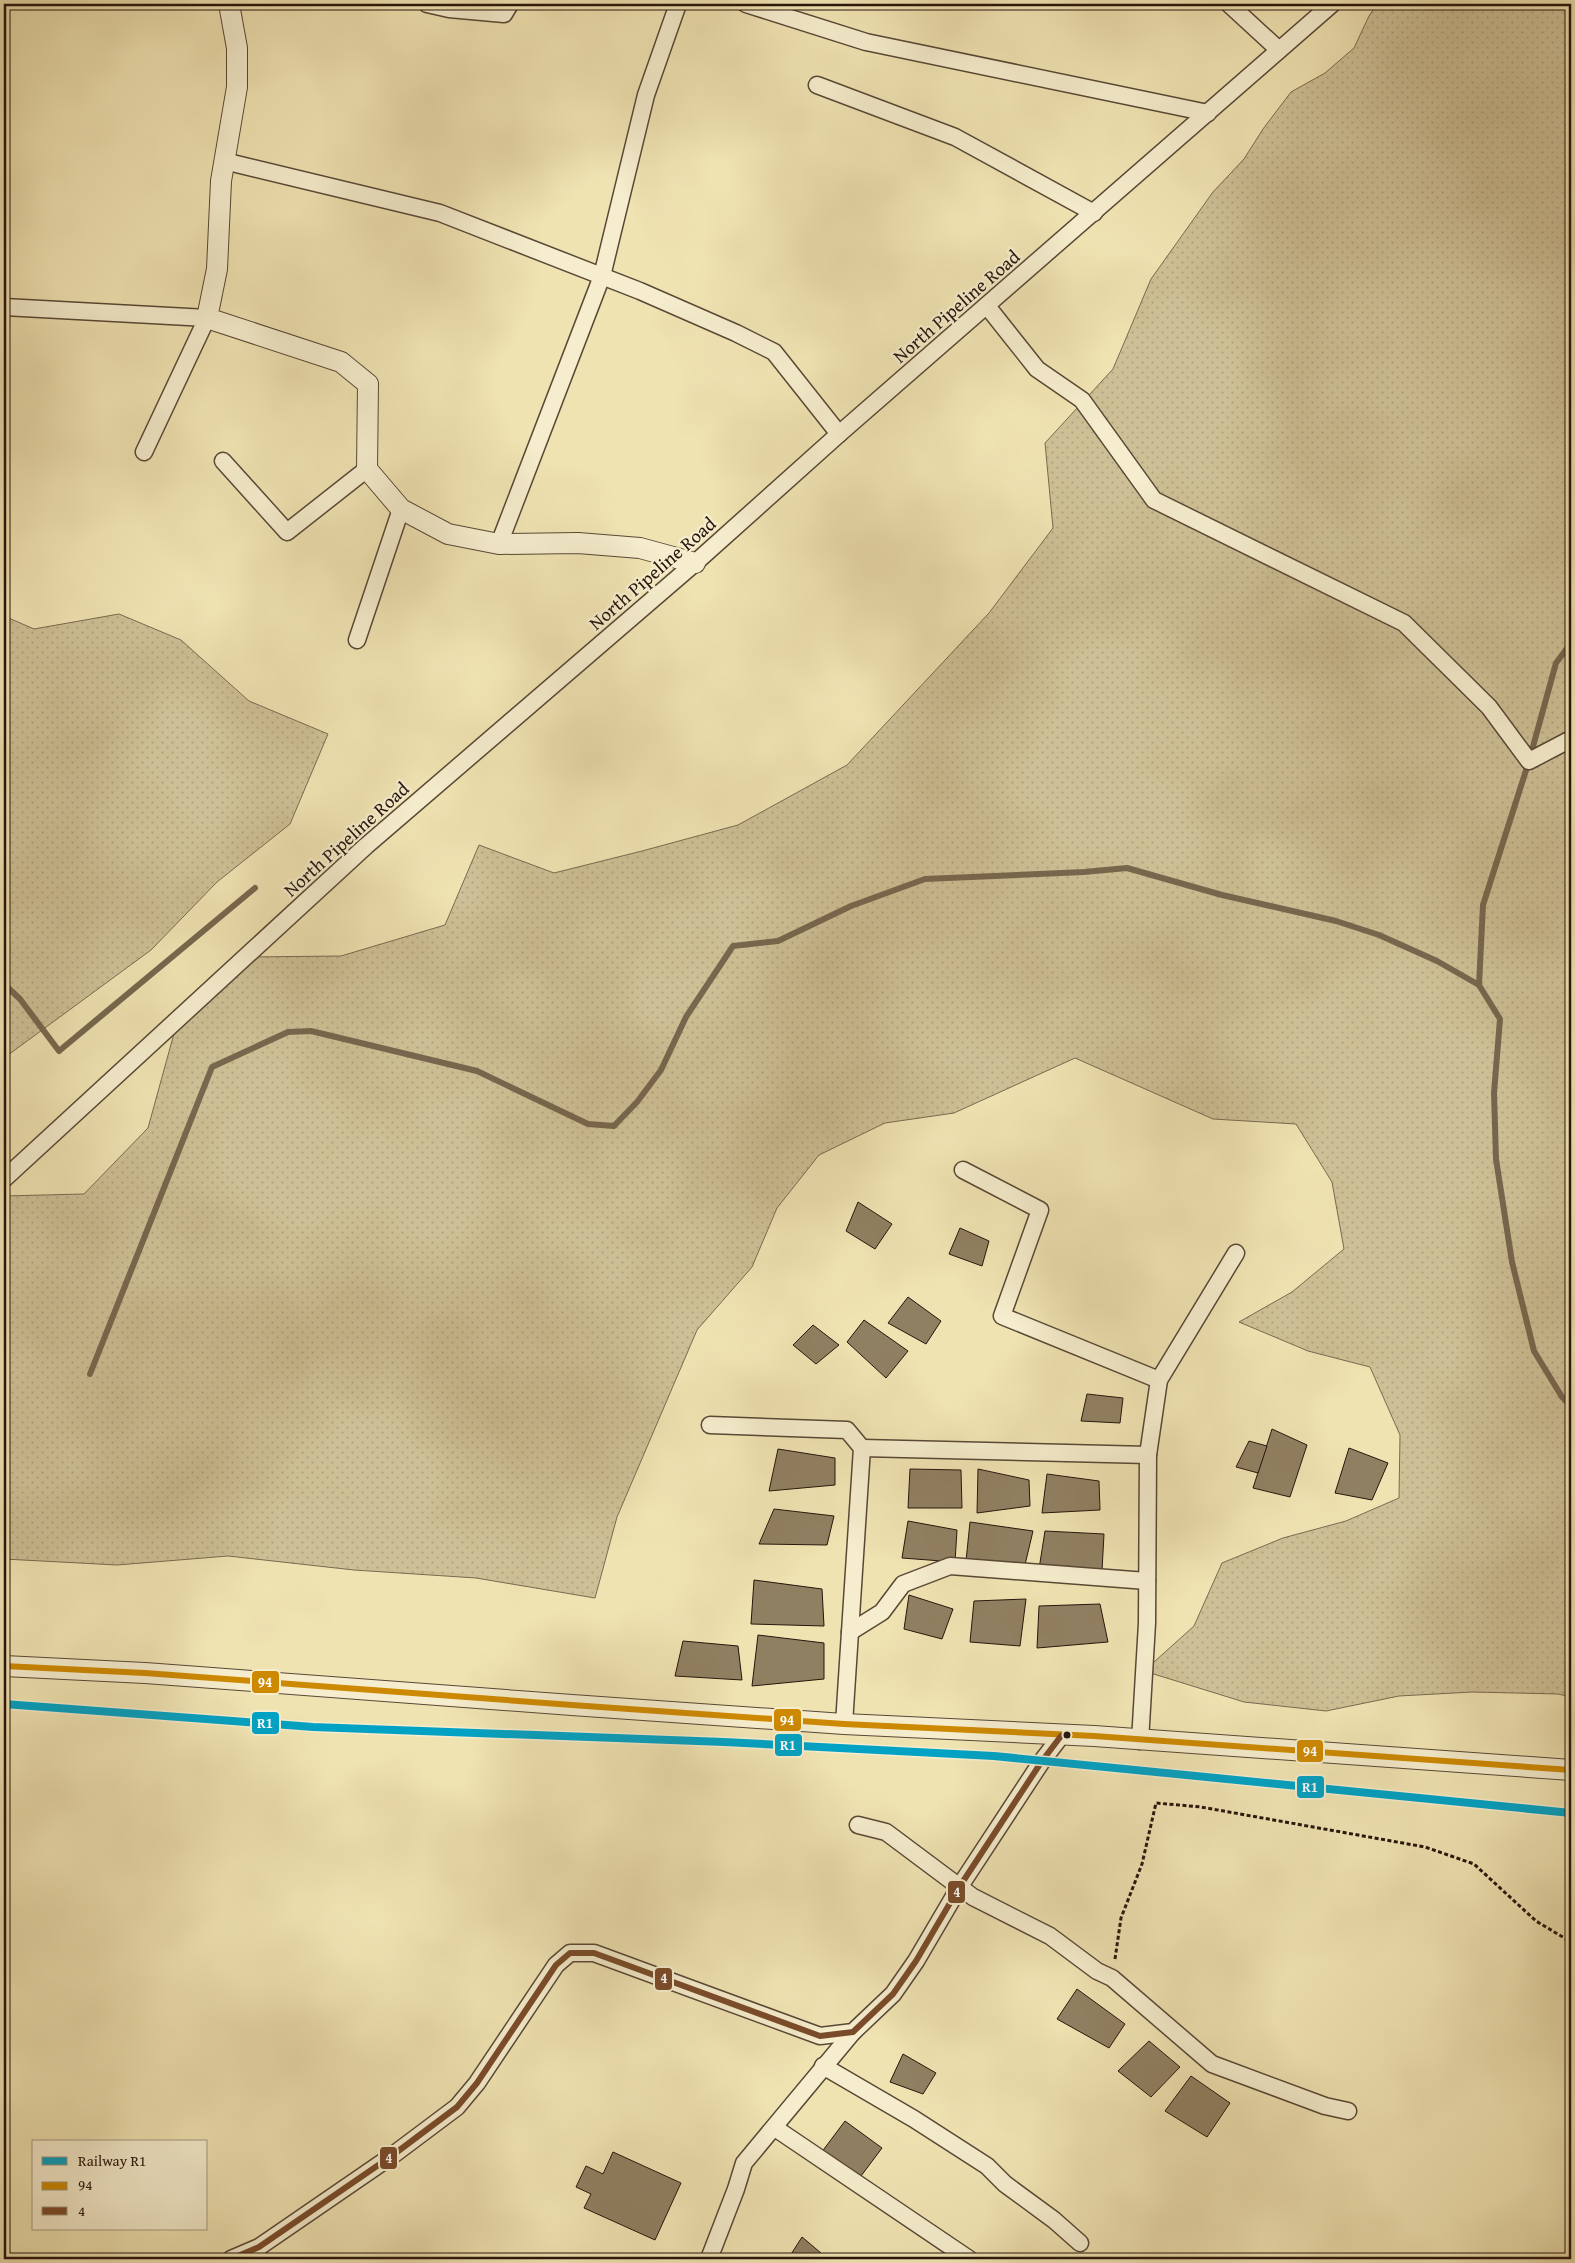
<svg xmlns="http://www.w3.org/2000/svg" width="1575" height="2263" viewBox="0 0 1575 2263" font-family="'Gentium Book Plus',serif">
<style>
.grass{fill:url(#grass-dots);stroke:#7a6a51}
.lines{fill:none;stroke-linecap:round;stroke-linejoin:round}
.stream{stroke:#77674e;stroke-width:6}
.building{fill:#908062;stroke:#27150c}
.minor-casing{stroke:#594836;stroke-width:19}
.tertiary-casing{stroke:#594836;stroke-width:22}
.path{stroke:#27150c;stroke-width:3;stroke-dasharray:4 2.5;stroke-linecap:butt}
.minor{stroke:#f5edcd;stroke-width:16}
.tertiary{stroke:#f5edcd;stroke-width:20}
.bus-1-casing{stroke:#f5edcd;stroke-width:10}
.bus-2-casing{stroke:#f5edcd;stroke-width:10}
.bus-1{stroke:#cd8902;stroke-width:6}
.bus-2{stroke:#7a4b2a;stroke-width:6}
.rail-1-casing{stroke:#f5edcd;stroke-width:11}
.rail-1{stroke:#02a2c4;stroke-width:8}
.bus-dot{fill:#27150c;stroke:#f5edcd;stroke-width:2}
.labels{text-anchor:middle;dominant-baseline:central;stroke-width:4.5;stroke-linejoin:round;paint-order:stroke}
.street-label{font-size:19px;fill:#27150c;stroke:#f5edcd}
.line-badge{stroke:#f5edcd;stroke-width:2}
.badge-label{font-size:14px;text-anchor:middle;font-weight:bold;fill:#fff}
</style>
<defs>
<pattern id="grass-dots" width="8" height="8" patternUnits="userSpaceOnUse" patternTransform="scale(1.25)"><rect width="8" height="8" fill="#cec096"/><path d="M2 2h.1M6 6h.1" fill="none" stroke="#b1a480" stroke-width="1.8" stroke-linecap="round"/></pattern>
</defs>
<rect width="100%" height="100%" fill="#f0e3b2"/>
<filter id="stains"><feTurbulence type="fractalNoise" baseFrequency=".004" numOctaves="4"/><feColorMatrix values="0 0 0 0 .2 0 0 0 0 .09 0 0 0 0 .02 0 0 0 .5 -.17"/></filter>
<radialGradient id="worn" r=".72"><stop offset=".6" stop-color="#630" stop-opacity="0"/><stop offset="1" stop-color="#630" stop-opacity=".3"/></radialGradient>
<g class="grass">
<path d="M1377,4h194v1693l-13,-3 -86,-2 -73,4 -73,15 -82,-9 -100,-31 50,-45 28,-63 61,-25 63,-17 53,-23 1,-63 -30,-68 -62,-16 -69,-29 53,-30 52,-43 -12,-67 -36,-58 -83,-5 -138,-61 -121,55 -69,10 -66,32 -42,53 -25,59 -55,63 -80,187 -22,81 -119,-20 -122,-8 -126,-14 -111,9 -113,-6v-363l80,-2 64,-66 30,-109 68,-62 95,-1 104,-31 34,-80 75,28 88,-22 96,-26 109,-60 142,-152 64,-85 -8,-85 68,-74 38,-90 62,-87 31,-33 19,-30 28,-37 34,-19 29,-25 15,-32z"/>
<path d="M119,614l62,26 68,61 79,33 -38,90 -73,58 -66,68 -147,108v-442l30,13z"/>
</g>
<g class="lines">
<g class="stream">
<path d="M4,984l16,15 39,52 196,-163"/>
<path d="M1479,985l4,-80 46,-144 27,-98 15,-20"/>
<path d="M90,1374l122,-307 76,-35 23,-1 166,40 111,53 26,2 23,-24 24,-32 25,-53 47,-71 45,-5 73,-35 74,-27 159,-7 43,-4 95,27 114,26 43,14 58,26 42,24 21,34 -6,74 2,66 16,103 22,89 28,46 9,9"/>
</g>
</g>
<g class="building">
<path d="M858,1202l34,22 -17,25 -29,-18z"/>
<path d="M960,1228l29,13 -7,25 -33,-12z"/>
<path d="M908,1297l33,24 -15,23 -38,-21z"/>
<path d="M864,1320l44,31 -22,27 -39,-36z"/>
<path d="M813,1325l26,20 -23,19 -23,-19z"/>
<path d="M1087,1394l36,4 -3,25 -39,-2z"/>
<path d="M1272,1429l35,16 -17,52 -37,-9z"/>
<path d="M1249,1441l18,5 -9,27 -22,-6z"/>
<path d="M1349,1448l39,15 -16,37 -37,-7z"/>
<path d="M778,1449l57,9v27l-66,6z"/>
<path d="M910,1469l51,1 1,38h-54z"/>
<path d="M978,1469l51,11 1,26 -53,7z"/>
<path d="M1047,1474l52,7 1,29 -58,3z"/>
<path d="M774,1509l60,7 -7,29 -68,-1z"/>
<path d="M908,1521l49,9 -2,32 -53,-4z"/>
<path d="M970,1522l63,9 -9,38 -58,-8z"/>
<path d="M1045,1531l59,3 -2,37 -63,-2z"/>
<path d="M754,1580l68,9 2,37 -73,-2z"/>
<path d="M909,1595l44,14 -11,30 -38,-10z"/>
<path d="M1026,1599l-6,47 -50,-4 4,-41z"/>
<path d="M1100,1604l8,38 -71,6 2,-42z"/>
<path d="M758,1635l66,8v36l-72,7z"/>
<path d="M683,1641l55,5 4,34 -67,-4z"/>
<path d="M1077,1989l48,35 -16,24 -52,-29z"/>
<path d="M1149,2041l31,26 -29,30 -33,-26z"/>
<path d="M903,2054l33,19 -13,21 -33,-12z"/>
<path d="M1191,2076l39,27 -23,34 -42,-26z"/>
<path d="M845,2121l37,27 -24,32 -37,-27z"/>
<path d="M613,2152l68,31 -26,57 -71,-32 7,-14 -15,-7 10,-21 17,8z"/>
<path d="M802,2237l26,22h-40z"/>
</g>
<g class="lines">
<g class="minor-casing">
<g id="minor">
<path d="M427,4l22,5 55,5 6,-10"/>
<path d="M746,4l120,38 342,71"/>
<path d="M1229,4l50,46"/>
<path d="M817,85l138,52 139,76"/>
<path d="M224,161l216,52 200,78 96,42 38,19 65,82"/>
<path d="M987,306l50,63 45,31 72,100 250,123 85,84 40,54 42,-22"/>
<path d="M4,307l203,11 -63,134"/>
<path d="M223,461l64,71 80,-63"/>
<path d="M499,544l103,-268 44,-181 32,-91"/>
<path d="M357,640l44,-131"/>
<path d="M963,1170l77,40 -38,106 157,64"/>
<path d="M4,1179l362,-333 329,-283 144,-129 493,-430"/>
<path d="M710,1425l137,5 15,18 -18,276"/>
<path d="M862,1448l286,7"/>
<path d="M850,1632l32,-20 21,-28 47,-18 197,15"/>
<path d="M1140,1741l7,-118 1,-168 11,-75 77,-127"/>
<path d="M858,1825l28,7 87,65 77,39 47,35 15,7 100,86 113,42 23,5"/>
<path d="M823,2066l91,53 73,47 18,18 49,36 26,23"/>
<path d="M775,2128l194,131"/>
<path d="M231,2259l28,-12 134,-92 64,-48 20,-24 79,-118 14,-12h24l226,83 33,-4 40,-38 23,-33 44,-75 82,-125 19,-25"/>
<path d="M709,2259l27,-70 8,-26 109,-131"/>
</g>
</g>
<g class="tertiary-casing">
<g id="tertiary">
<path d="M229,4l8,44v39l-16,94 -4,88 -10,49 134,44 27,22 -1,85 34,40 47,25 51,10 79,-1 62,5 55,15"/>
<path d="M4,1666l141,7 427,32 272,19 250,12 477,34"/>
</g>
</g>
<path class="path" d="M1115,1959l6,-41 21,-54 14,-61 45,4 224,40 49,17 62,57 35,21"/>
<use href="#minor" class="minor"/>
<use href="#tertiary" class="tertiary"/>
<g class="bus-1-casing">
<path id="bus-1" d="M4,1666l141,7 427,32 272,19 250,12 477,34"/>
</g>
<g class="bus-2-casing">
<path id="bus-2" d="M231,2259l28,-12 134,-92 64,-48 20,-24 79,-118 14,-12h24l226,83 33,-4 40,-38 23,-33 44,-75 82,-125 19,-25"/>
</g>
<use href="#bus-1" class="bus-1"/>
<use href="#bus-2" class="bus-2"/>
<g class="rail-1-casing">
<path id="rail-1" d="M4,1704l309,23 411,15 270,14 577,57"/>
</g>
<use href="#rail-1" class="rail-1"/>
</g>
<circle class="bus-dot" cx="1067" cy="1735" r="4.5"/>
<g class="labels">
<g class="street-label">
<text transform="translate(956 306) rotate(-41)">North Pipeline Road</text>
<text transform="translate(652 573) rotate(-41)">North Pipeline Road</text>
<text transform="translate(346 839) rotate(-42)">North Pipeline Road</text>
</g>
</g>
<g class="line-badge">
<rect x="251" y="1670" width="29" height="24" rx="5" fill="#cd8902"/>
<rect x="773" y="1708" width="29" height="24" rx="5" fill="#cd8902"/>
<rect x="251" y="1711" width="29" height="24" rx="5" fill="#02a2c4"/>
<rect x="774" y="1733" width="29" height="24" rx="5" fill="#02a2c4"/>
<rect x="1296" y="1739" width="28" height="24" rx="5" fill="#cd8902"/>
<rect x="1296" y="1775" width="29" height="24" rx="5" fill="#02a2c4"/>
<rect x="947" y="1880" width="19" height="24" rx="5" fill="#7a4b2a"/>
<rect x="654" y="1967" width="19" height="24" rx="5" fill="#7a4b2a"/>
<rect x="379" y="2146" width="19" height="24" rx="5" fill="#7a4b2a"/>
</g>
<g class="badge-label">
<text x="265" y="1687">94</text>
<text x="787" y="1725">94</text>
<text x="265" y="1728">R1</text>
<text x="788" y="1750">R1</text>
<text x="1310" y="1756">94</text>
<text x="1310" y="1792">R1</text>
<text x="957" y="1897">4</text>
<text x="664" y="1983">4</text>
<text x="389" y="2163">4</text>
</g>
<rect width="1575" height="2263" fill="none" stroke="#f0e3b2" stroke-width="20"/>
<rect x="5" y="5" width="1565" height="2253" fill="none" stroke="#27150c" stroke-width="2.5"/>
<rect x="10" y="10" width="1555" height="2243" fill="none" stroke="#27150c"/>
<rect x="32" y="2140" width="175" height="90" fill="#f5edcd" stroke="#a39780"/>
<rect x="42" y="2157" width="25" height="8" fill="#02a2c4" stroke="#a39780"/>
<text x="78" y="2166" font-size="15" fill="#27150c">Railway R1</text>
<rect x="42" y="2182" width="25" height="8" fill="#cd8902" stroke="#a39780"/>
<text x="78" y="2190" font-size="15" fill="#27150c">94</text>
<rect x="42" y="2207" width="25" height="8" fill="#7a4b2a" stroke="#a39780"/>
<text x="78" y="2216" font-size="15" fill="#27150c">4</text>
<rect width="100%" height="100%" filter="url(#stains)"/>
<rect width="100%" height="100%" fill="url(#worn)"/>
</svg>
